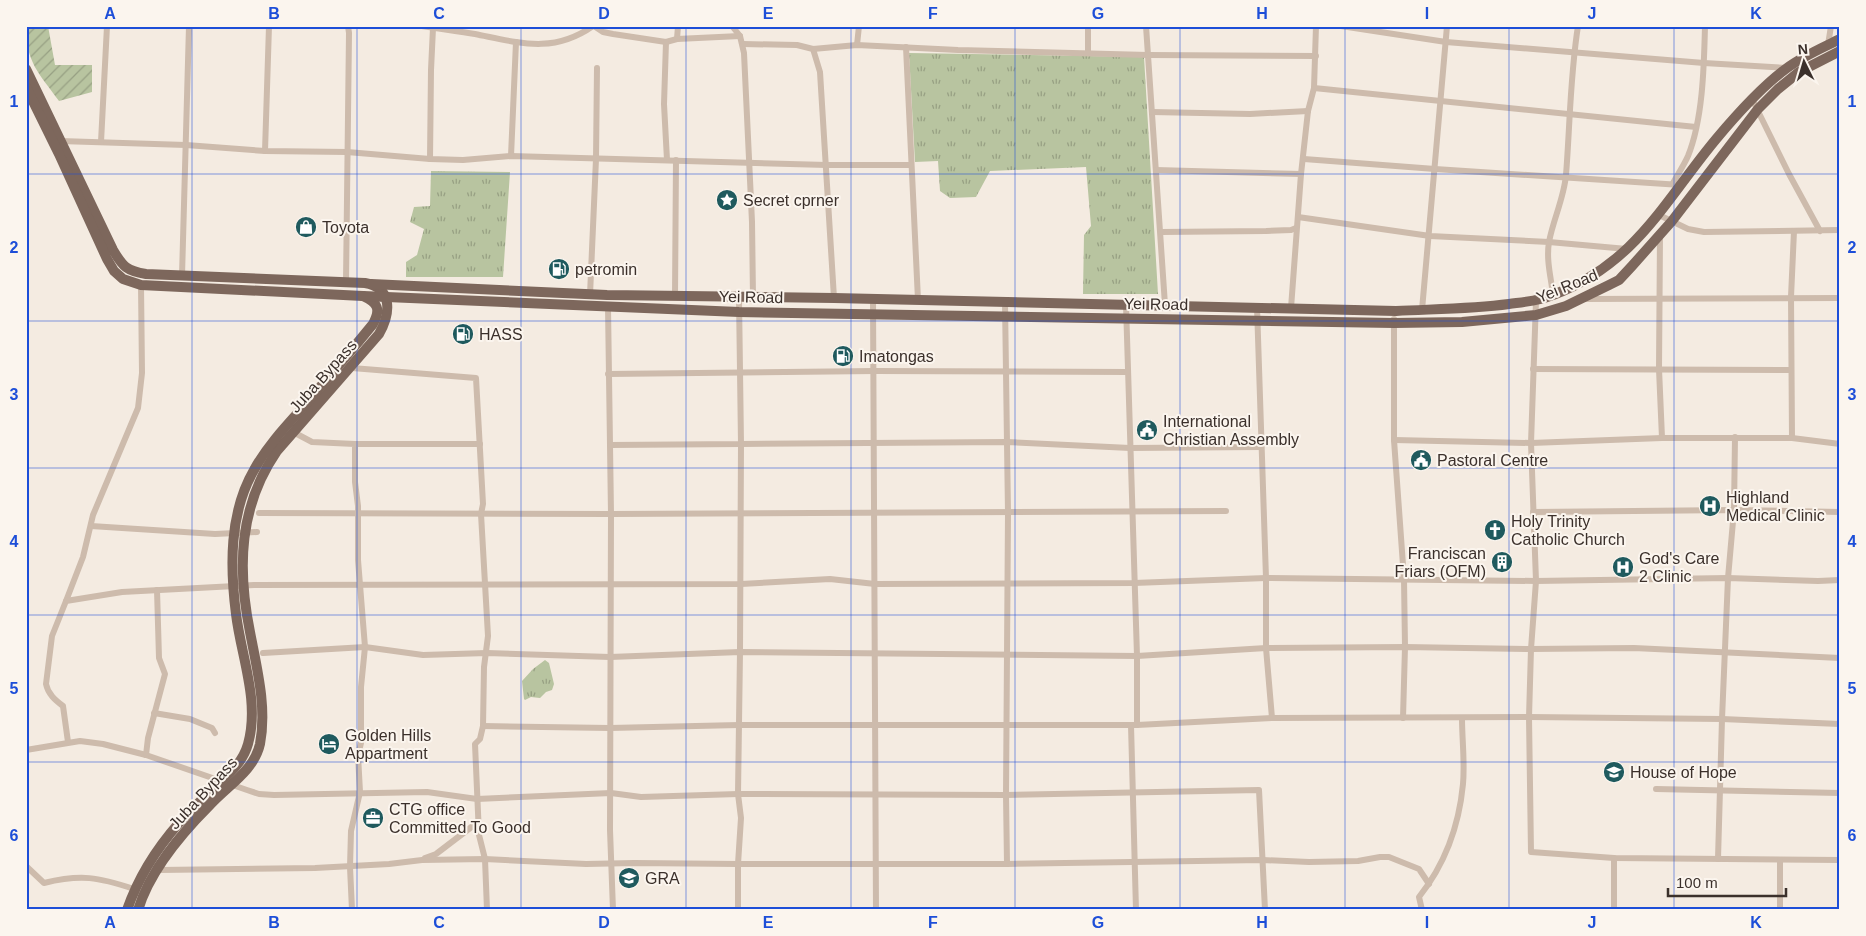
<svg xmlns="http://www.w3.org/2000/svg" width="1866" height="936" viewBox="0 0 1866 936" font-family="Helvetica,sans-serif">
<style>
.grass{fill:url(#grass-tufts)}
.garden{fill:url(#garden-furrows)}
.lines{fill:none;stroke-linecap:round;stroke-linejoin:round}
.minor{stroke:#cdbbac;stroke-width:6}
.primary{stroke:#7d675c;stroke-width:10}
.grid{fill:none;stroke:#1d4ed8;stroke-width:1;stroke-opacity:0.55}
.labels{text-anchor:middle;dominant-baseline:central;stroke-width:4;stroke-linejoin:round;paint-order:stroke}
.poi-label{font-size:16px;fill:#3b302b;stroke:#fbf5ee;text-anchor:start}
.street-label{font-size:16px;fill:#3b302b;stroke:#fbf5ee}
.neatline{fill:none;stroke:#1d4ed8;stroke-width:2}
.grid-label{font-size:16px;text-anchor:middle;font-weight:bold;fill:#1d4ed8}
</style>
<defs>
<pattern id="grass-tufts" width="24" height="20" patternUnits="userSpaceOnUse" patternTransform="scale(1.25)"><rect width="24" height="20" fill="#b8c4a0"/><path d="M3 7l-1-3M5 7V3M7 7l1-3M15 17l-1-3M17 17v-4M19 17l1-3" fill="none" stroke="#97a083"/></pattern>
<pattern id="garden-furrows" width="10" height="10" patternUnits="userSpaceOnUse" patternTransform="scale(1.25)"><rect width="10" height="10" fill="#b8c4a0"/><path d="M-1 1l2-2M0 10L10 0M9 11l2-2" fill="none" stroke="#97a083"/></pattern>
</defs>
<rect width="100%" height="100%" fill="#f4ebe1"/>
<g class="grass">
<path d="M909,53l235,4 14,237h-75l1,-59 7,-9 -5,-59 -96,4 -14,26 -26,1 -10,-7 -2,-30 -23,1z"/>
<path d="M431,171l79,1 -7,105h-97v-15l11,-7 7,-26 -14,-7 4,-15 16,-1z"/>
<path d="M545,660l4,3 5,21 -2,6 -6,2 -6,6 -9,-1 -6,3 -1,-1 -2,-18 11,-12z"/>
</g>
<path class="garden" d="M26,26h22l7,39h37v27l-33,9c-20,-28 -33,-38 -33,-75z"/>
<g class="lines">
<g class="minor">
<path d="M422,26c18,3 35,5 53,8 45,9 78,20 118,-8"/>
<path d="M594,26l9,6 10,2 53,8 11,-3 63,-3"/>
<path d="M732,26l8,10 4,17 8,169 1,75"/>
<path d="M1088,26v26"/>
<path d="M1146,26l19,279"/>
<path d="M1341,26l105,16 258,21 83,5"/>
<path d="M677,39l1,-13"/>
<path d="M666,42l-2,62 3,56"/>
<path d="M743,44l54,1 16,4 7,23 14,226"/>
<path d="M857,45l2,-19"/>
<path d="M1828,45l3,-19"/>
<path d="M906,47l12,253"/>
<path d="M813,49l44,-4 101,5 190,5 168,1"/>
<path d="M1314,88l382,39"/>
<path d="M1752,99l37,75 31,57"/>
<path d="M1152,112l98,2 58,-3"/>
<path d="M60,141l126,4 79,6 82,1 83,7 33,1 48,-4 316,9h84"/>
<path d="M101,142l6,-116"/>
<path d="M265,151l4,-125"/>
<path d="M511,156l5,-114"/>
<path d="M430,159l1,-89 2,-42"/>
<path d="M1304,159l131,10 246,16"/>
<path d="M1156,170l145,4"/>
<path d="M1673,183c5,-9 11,-18 15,-27 15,-37 16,-90 17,-130"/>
<path d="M1659,215l29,14 16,3 136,-2"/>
<path d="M1298,217l132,19 119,6 78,7"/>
<path d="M1161,232l105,-1 25,-1 5,-2"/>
<path d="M1660,235l-1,134 3,69"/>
<path d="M182,276l7,-250"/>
<path d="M346,282l3,-249 -1,-7"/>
<path d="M590,295l6,-136 1,-91"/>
<path d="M1553,295c-2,-18 -7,-35 -4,-53 4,-22 15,-44 17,-67 4,-50 4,-99 12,-149"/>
<path d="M675,296l1,-136"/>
<path d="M873,299l3,611"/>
<path d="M1584,299l256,-1"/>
<path d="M1536,301l-5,142 5,138 -5,68 -2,68 2,135 83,6 226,2"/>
<path d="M1005,302l3,211 -2,282 1,69"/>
<path d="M1126,305l11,351v69"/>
<path d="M608,307l3,207 -1,316 3,80"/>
<path d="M1257,307l9,271v70l6,70"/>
<path d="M1291,308l10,-134 7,-63 6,-23 2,-62"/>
<path d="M1422,310l25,-284"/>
<path d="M1394,319v121l10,139 1,68 -2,71"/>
<path d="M352,368l124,10 7,126 -2,10 7,122 -4,31 -1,59 -3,13 -5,5 4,91 6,24 2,51"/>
<path d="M1533,369l258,1"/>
<path d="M608,374l267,-3 252,1"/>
<path d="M295,433l17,9 43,2v38l3,24v54l7,87 -4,40v56l-3,12 2,37 -9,39 -1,36 2,43"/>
<path d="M1792,438l-1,-141 3,-66"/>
<path d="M1394,440l137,3 131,-5h130l48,6"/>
<path d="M355,444h125"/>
<path d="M610,445l131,-1 -2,-146"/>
<path d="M1533,512l201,-2 106,2"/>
<path d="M259,513l352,1 615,-3"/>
<path d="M91,526l124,8 42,-2"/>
<path d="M66,601l17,-44 10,-42 45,-107 4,-35 -1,-88"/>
<path d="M263,653l102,-6 58,8 64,-2 123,4 130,-5 397,4 129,-8 139,-1 126,2 103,-1 206,10"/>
<path d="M154,713l36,6 22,9 3,5"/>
<path d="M1131,725l5,185"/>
<path d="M483,726l127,2 129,-3h398l135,-7 257,-1 193,2 118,5"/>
<path d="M68,742l-5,-36c-8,-6 -15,-12 -17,-22l6,-48 14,-35 56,-9 132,-7 487,-1 89,-5 45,5 259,-1 132,-5 270,3 192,-3 90,3 22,-1"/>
<path d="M26,750l54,-9 23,3 43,11 101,35 12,4 15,1 153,-3 50,7 134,-6 30,4 97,-3 268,1 253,-5 6,120"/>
<path d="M146,755l2,-17 17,-64 -6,-16 -2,-68"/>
<path d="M1656,789l184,4"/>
<path d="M425,858l11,-4 42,-32"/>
<path d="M1614,858v52"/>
<path d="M1718,859l4,-140 6,-141 6,-68 1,-73"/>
<path d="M26,866l18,17c37,-9 54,-6 90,6"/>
<path d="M159,870l156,-2 74,-4 33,-4 63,-1 101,5 48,-1 104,1h269l256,-4 46,2 49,-1 22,-4h9l30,12 10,15"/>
<path d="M738,910v-46l3,-46 -3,-24 2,-142 1,-208 266,-2 123,6 131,-1"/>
<path d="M1422,910l-3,-13c27,-34 40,-71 44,-113 2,-22 -1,-44 -1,-66"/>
<path d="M1780,910v-50"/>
</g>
<g class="primary">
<path d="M26,69l87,181c10,17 14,21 33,24l219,9c29,5 25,32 14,51l-102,117c-38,55 -40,117 -27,181 7,37 17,75 10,112 -6,27 -33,42 -50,61 -29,29 -60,65 -72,105"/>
<path d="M26,87l33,67 48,105 7,12 9,8 18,6 222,11c15,7 18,13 10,28 -22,27 -45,54 -68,81 -18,20 -38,41 -51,65 -25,43 -24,97 -18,144 5,42 24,87 12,130 -6,21 -22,32 -37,47 -11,10 -21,21 -32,32 -22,25 -41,55 -52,87"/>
<path d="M371,284l236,11 227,3 562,13c38,-2 75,-2 113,-7 15,-2 30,-3 44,-9 83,-31 112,-95 164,-157 21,-25 44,-51 70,-70 16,-12 35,-20 53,-29"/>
<path d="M363,296l376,16 655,11 68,-1 74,-7 30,-9 43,-21 10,-5 13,-14 40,-45 86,-112 20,-20 21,-17 41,-21"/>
</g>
</g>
<path class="grid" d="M192,26v884M357,26v884M521,26v884M686,26v884M851,26v884M1015,26v884M1180,26v884M1345,26v884M1509,26v884M1674,26v884M26,174h1814M26,321h1814M26,468h1814M26,615h1814M26,762h1814"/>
<defs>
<g id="sight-disc" transform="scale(1.125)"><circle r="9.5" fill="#1f5a5e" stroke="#fbf5ee"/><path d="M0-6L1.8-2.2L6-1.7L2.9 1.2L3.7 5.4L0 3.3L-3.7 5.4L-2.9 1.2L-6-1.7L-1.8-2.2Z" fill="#fff"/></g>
<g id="shop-disc" transform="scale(1.125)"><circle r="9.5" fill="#1f5a5e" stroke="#fbf5ee"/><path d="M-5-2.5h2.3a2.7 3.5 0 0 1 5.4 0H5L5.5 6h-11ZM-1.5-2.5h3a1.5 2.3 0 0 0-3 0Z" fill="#fff"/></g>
<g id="fuel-disc" transform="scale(1.125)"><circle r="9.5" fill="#1f5a5e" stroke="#fbf5ee"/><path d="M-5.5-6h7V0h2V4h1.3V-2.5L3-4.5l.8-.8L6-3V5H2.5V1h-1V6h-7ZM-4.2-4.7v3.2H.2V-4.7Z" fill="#fff"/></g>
<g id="civic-disc" transform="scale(1.125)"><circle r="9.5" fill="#1f5a5e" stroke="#fbf5ee"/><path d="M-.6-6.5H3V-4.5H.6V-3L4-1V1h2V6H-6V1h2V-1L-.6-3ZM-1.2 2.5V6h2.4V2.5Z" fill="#fff"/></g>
<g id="hospital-disc" transform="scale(1.125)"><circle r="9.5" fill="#1f5a5e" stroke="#fbf5ee"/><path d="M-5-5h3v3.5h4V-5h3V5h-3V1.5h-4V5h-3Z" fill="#fff"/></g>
<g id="church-disc" transform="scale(1.125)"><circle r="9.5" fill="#1f5a5e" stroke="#fbf5ee"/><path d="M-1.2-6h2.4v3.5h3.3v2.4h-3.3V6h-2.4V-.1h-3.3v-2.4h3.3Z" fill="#fff"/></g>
<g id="building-disc" transform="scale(1.125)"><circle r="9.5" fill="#1f5a5e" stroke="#fbf5ee"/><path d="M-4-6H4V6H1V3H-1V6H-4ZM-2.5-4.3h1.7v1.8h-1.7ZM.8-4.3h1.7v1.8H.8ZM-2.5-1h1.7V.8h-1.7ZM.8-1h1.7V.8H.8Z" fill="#fff"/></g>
<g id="hotel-disc" transform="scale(1.125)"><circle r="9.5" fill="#1f5a5e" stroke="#fbf5ee"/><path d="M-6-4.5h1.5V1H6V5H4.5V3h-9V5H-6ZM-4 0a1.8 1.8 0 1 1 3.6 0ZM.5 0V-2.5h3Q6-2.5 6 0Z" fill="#fff"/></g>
<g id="school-disc" transform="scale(1.125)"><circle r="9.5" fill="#1f5a5e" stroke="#fbf5ee"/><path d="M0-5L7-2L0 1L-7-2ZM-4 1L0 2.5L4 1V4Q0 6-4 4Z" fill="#fff"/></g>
<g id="office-disc" transform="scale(1.125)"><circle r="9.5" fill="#1f5a5e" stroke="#fbf5ee"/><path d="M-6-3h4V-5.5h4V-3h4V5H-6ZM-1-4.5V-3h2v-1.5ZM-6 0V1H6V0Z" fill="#fff"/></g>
<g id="university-disc" transform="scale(1.125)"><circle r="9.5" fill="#1f5a5e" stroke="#fbf5ee"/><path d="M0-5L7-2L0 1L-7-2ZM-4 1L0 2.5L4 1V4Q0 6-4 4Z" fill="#fff"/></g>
</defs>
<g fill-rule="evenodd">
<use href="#sight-disc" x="727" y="200"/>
<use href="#shop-disc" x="306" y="227"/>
<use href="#fuel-disc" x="559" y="269"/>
<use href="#fuel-disc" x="463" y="334"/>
<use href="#fuel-disc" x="843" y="356"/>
<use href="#civic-disc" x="1147" y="430"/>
<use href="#civic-disc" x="1421" y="460"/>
<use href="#hospital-disc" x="1710" y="506"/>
<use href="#church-disc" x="1495" y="530"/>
<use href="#building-disc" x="1502" y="562"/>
<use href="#hospital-disc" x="1623" y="567"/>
<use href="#hotel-disc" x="329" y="744"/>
<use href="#school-disc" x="1614" y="772"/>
<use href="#office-disc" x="373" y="818"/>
<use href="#university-disc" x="629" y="878"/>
</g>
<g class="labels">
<g class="poi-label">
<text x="743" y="200">Secret cprner</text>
<text x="322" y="227">Toyota</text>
<text x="575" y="269">petromin</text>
<text x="479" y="334">HASS</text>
<text x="859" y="356">Imatongas</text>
<text x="1163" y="421">International<tspan x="1163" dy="18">Christian Assembly</tspan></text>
<text x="1437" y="460">Pastoral Centre</text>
<text x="1726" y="497">Highland<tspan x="1726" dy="18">Medical Clinic</tspan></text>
<text x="1511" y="521">Holy Trinity<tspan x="1511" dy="18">Catholic Church</tspan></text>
<text x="1486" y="553" text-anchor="end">Franciscan<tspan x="1486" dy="18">Friars (OFM)</tspan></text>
<text x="1639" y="558">God's Care<tspan x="1639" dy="18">2 Clinic</tspan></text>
<text x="345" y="735">Golden Hills<tspan x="345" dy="18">Appartment</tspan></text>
<text x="1630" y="772">House of Hope</text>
<text x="389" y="809">CTG office<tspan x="389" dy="18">Committed To Good</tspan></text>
<text x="645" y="878">GRA</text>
</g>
<g class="street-label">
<text transform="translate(1567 286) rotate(-22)">Yei Road</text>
<text transform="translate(751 297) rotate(1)">Yei Road</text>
<text transform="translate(1156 304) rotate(1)">Yei Road</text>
<text transform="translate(323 376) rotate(-48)">Juba Bypass</text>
<text transform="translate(203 793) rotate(-47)">Juba Bypass</text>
</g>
</g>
<rect width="1866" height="936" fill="none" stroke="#fbf5ee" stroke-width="55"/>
<g transform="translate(1804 62) rotate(355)" stroke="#fbf5ee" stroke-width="4" paint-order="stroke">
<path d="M0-4L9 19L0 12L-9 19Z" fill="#3b302b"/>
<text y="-8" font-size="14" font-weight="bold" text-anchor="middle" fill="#3b302b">N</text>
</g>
<path d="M1668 888v8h118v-8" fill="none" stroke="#3b302b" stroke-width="2.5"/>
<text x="1676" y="888" font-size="15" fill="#3b302b" stroke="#fbf5ee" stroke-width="4" paint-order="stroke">100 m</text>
<rect x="28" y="28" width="1810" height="880" class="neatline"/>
<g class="grid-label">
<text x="110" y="19">A</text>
<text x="274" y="19">B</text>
<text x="439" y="19">C</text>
<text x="604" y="19">D</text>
<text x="768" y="19">E</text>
<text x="933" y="19">F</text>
<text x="1098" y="19">G</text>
<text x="1262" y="19">H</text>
<text x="1427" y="19">I</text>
<text x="1592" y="19">J</text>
<text x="1756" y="19">K</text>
<text x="14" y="107">1</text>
<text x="1852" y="107">1</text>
<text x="14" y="253">2</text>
<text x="1852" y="253">2</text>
<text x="14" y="400">3</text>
<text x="1852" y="400">3</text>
<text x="14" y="547">4</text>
<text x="1852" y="547">4</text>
<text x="14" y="694">5</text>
<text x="1852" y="694">5</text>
<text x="14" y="841">6</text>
<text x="1852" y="841">6</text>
<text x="110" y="928">A</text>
<text x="274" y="928">B</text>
<text x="439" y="928">C</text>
<text x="604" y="928">D</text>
<text x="768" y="928">E</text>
<text x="933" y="928">F</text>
<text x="1098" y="928">G</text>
<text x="1262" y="928">H</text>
<text x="1427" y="928">I</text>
<text x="1592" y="928">J</text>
<text x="1756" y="928">K</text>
</g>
</svg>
